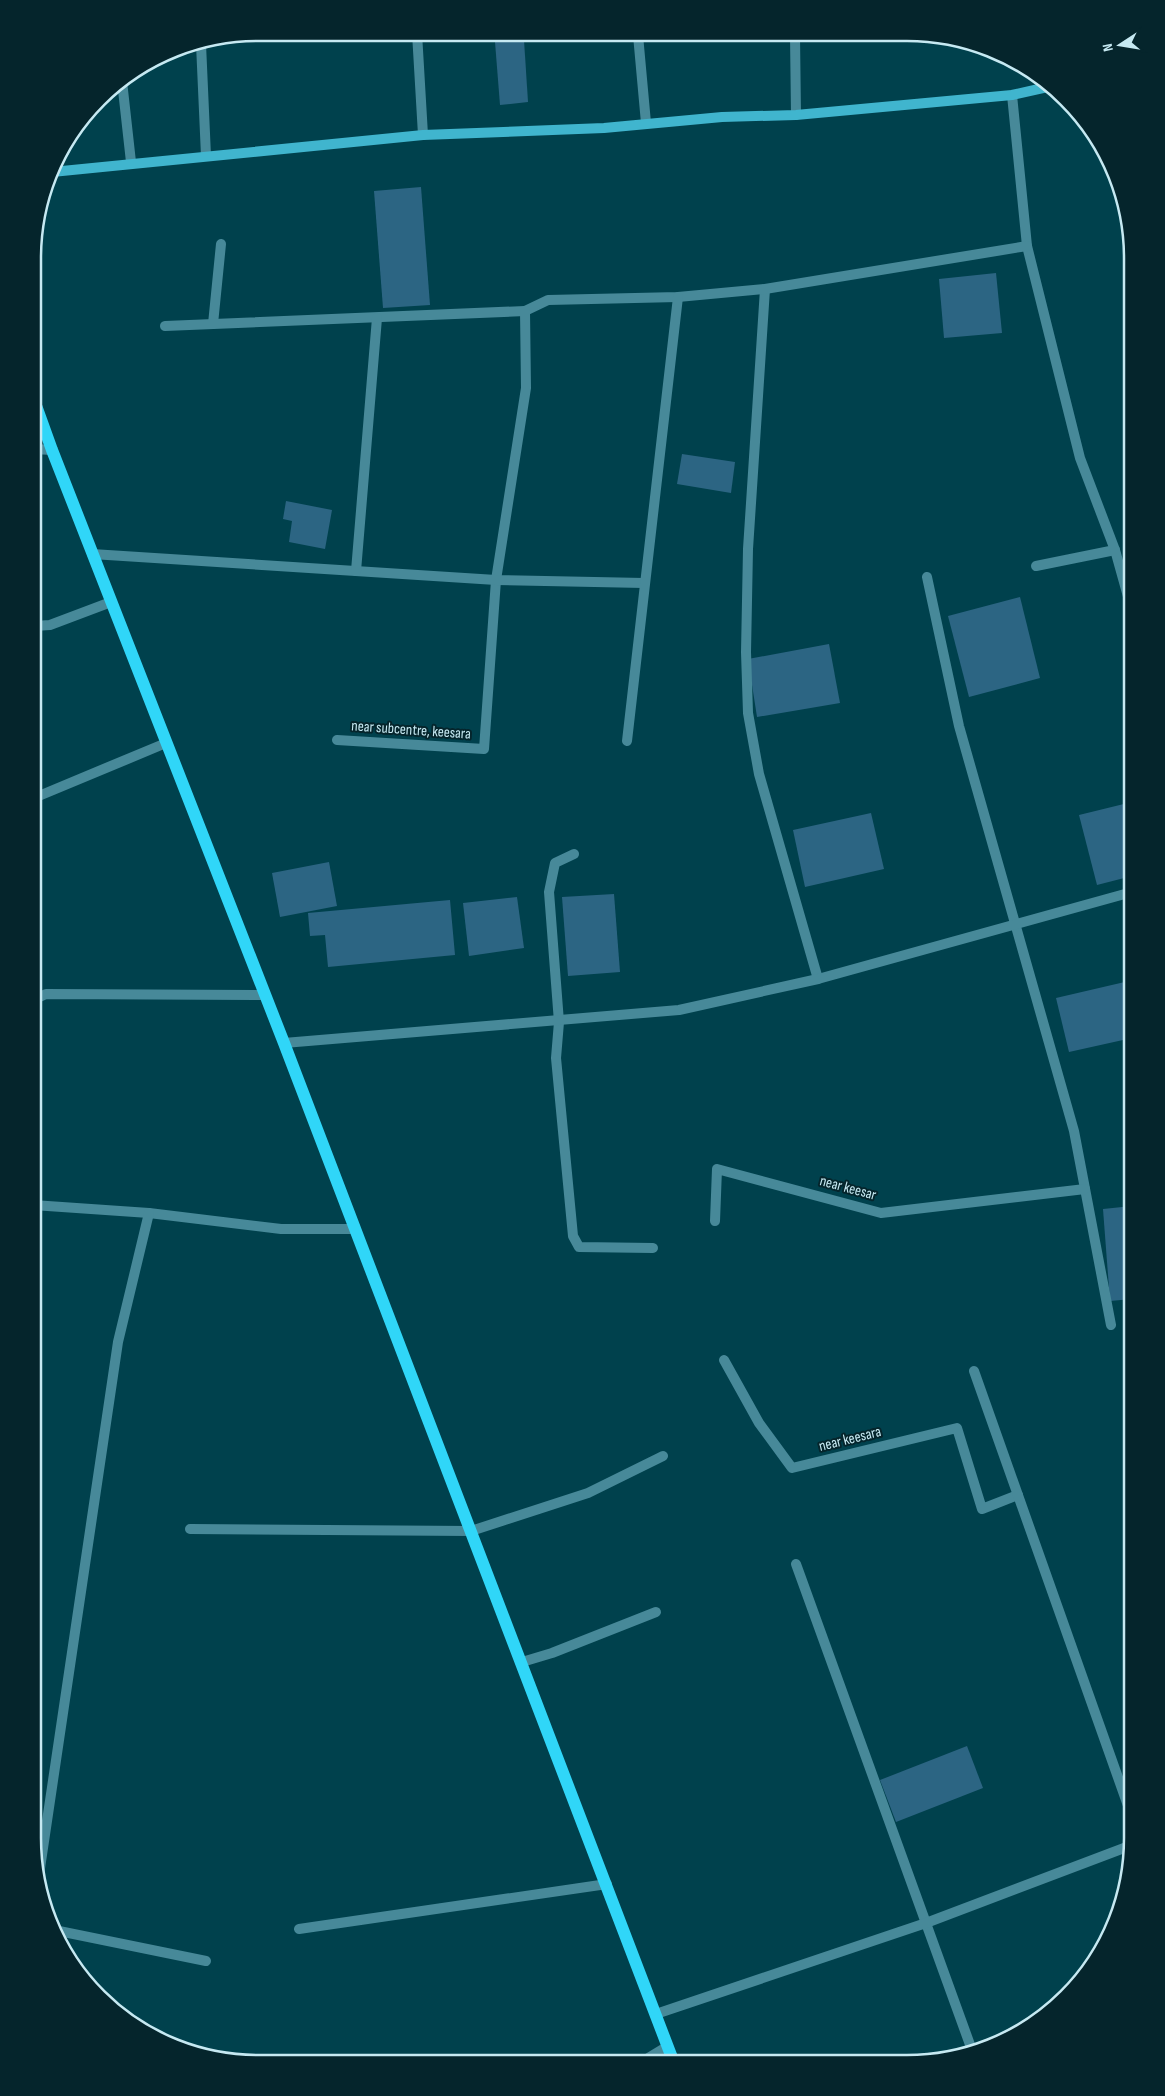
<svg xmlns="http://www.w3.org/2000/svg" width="1165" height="2096" viewBox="0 0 1165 2096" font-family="'Sofia Sans Condensed',sans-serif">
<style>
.building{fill:#2c6583}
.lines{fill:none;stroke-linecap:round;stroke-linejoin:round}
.lane{stroke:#478999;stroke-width:10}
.street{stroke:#478999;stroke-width:10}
.secondary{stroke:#40b5ce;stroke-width:10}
.primary{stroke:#30d6f8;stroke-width:12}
.labels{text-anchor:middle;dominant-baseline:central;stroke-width:4;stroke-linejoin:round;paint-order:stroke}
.street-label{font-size:15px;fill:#c6e9f2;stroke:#05252c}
.rim{fill:none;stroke:#c6e9f2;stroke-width:2.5}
</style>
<rect width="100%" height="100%" fill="#00414d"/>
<g class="building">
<path d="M524,40l4,62 -28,3 -5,-63z"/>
<path d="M421,187l9,118 -47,3 -9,-117z"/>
<path d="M996,273l6,60 -58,5 -5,-59z"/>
<path d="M682,454l53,8 -4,31 -54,-9z"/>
<path d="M286,501l46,9 -7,39 -36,-7 3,-21 -9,-2z"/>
<path d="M1020,597l20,81 -71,19 -21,-81z"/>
<path d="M829,644l11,59 -83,14 -9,-58z"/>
<path d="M1132,802v74l-35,9 -18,-70z"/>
<path d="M871,813l13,56 -79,18 -12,-57z"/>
<path d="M329,862l8,44 -57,11 -8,-44z"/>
<path d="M614,894l6,78 -52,4 -6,-79z"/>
<path d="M517,897l7,51 -55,8 -6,-53z"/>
<path d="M450,900l5,55 -127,12 -3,-32 -15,1 -2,-23z"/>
<path d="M1129,981l3,13v44l-63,14 -13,-54z"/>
<path d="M1132,1206v93l-22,2 -7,-92z"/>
<path d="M967,1746l16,42 -87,34 -16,-42z"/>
</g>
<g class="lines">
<g class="lane">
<path d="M1036,566l79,-16"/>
<path d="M190,1529l281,2 117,-38 75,-37"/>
<path d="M522,1662l30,-9 104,-41"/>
</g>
<g class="street">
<path d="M417,33l6,102"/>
<path d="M638,35l8,88"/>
<path d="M795,36l1,79"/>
<path d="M201,44l5,112"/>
<path d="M122,81l9,81"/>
<path d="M1012,95l15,151 53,212 35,92 17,61"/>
<path d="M765,289l-17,260 -2,103 2,61 11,61 59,205"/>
<path d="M525,311l23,-11 130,-3 87,-8 262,-43"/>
<path d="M213,324l8,-80"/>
<path d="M165,326l360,-15 1,77 -30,192 -12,169 -147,-9"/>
<path d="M34,449l18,1"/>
<path d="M92,554l404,26 148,3"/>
<path d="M356,571l21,-253"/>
<path d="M927,577l32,149 115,405 37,194"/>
<path d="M34,626l16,-1 61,-23"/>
<path d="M627,741l51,-444"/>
<path d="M34,798l132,-55"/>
<path d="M574,854l-19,9 -6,29 10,130 -3,36 17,178 6,11 74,1"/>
<path d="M33,1000l13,-6 219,1"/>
<path d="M284,1043l395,-33 139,-31 314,-87"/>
<path d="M33,1205l116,8 132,16h74"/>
<path d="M715,1221l2,-52 164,44 204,-24"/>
<path d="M724,1360l35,63 33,45 165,-40 25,81 36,-14"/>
<path d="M974,1371l158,446"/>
<path d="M796,1564l177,489"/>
<path d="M39,1875l79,-533 31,-129"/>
<path d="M299,1929l308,-45"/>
<path d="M54,1930l152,31"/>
<path d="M656,2014l270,-91 206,-78"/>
<path d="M640,2063l28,-17"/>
</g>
<path class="secondary" d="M52,172l371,-37 181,-7 118,-11 74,-2 216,-20 40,-9"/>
<path class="primary" d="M34,400l18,50 232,593 390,1020"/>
</g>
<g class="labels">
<g class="street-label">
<text transform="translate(411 730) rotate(4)">near subcentre, keesara</text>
<text transform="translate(848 1188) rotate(15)">near keesar</text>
<text transform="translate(850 1439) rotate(-14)">near keesara</text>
</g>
</g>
<path d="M0 0H1165V2096H0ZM258 41H907A217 217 0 0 1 1124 258V1838A217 217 0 0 1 907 2055H258A217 217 0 0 1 41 1838V258A217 217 0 0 1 258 41Z" fill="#05252c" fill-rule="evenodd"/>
<path class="rim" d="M258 41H907A217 217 0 0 1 1124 258V1838A217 217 0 0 1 907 2055H258A217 217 0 0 1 41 1838V258A217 217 0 0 1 258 41Z"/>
<g transform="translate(1120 45) rotate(258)" stroke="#05252c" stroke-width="4" paint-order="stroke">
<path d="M0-4L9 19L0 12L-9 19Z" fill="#c6e9f2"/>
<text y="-8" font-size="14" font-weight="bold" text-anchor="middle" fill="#c6e9f2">N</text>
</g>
</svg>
